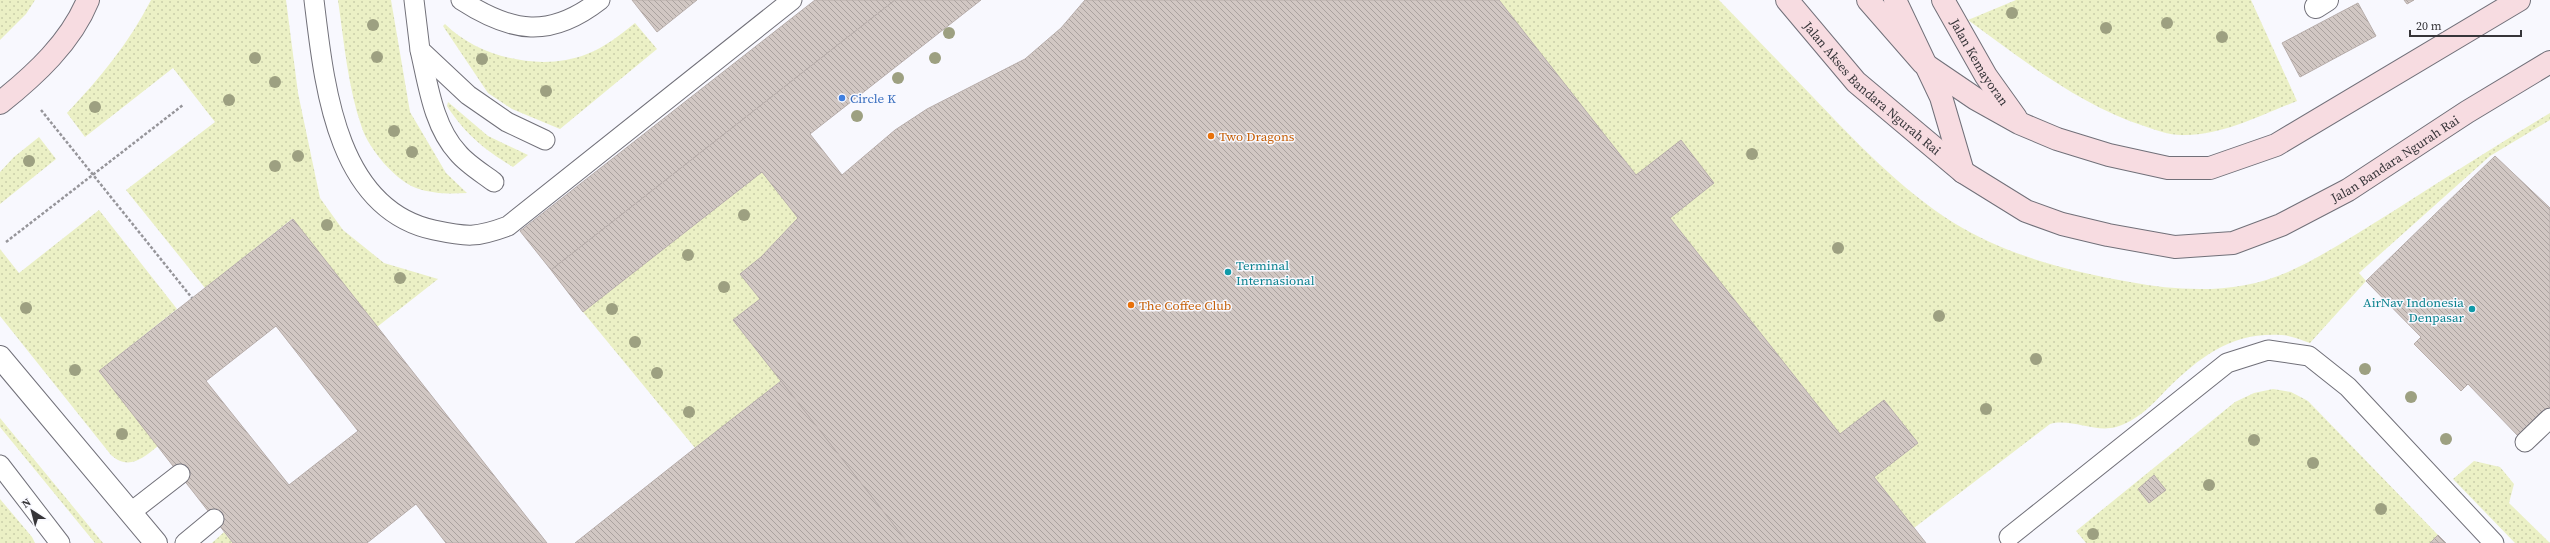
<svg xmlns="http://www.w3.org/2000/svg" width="2550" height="543" viewBox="0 0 2550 543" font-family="'Source Serif 4',serif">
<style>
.grass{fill:url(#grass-dots)}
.building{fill:url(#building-back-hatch);stroke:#b7adaa;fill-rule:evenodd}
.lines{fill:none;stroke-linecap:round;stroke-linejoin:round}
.lane-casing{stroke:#717079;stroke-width:21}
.street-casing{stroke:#717079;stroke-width:24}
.secondary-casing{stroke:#717079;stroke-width:24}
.path{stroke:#96959a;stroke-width:2.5;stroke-dasharray:3 2;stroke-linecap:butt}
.lane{stroke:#fff;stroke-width:19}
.street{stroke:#fff;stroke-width:22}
.secondary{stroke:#f7dce1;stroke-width:22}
.tree{fill:#9da081}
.shop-dot{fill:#3f7fe0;stroke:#f8f8fe;stroke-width:1.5}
.food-dot{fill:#e8710a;stroke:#f8f8fe;stroke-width:1.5}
.culture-dot{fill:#0f9aa8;stroke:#f8f8fe;stroke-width:1.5}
.labels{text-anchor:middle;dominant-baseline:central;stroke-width:3;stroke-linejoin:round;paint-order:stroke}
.street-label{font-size:13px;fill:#363539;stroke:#f8f8fe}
.shop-label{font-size:13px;fill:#366cbe;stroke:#f8f8fe;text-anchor:start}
.food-label{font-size:13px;fill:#c56008;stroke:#f8f8fe;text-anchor:start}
.culture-label{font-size:13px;fill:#0d838f;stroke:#f8f8fe;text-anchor:start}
</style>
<defs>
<pattern id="grass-dots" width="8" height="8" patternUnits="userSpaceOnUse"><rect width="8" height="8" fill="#ebf0c5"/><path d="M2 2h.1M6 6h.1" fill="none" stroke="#caceaa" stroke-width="1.8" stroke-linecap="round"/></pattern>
<pattern id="building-back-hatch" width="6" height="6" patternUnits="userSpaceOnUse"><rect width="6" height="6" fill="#d1c7c3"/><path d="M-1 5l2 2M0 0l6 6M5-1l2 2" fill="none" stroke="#aaa29f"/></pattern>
</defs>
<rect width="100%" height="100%" fill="#f8f8fe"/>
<g class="grass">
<path d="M0,0h35l-9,14 -26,26z"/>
<path d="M151,0h135l12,93 22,105 23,32 41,33 54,16 -61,48 -85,-108 -87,69 -79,-98 89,-68 -42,-54 -88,69 -18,-24c33,-35 62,-70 84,-113z"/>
<path d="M338,0h53l19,112 36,61 21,20c-17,1 -34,1 -51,-5 -21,-8 -47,-39 -54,-60 -14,-40 -18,-86 -24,-128z"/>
<path d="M1499,0h220c31,32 62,64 93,96 44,46 88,93 142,127 54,33 115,48 176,59 54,10 109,12 160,-11 35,-16 68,-38 102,-59 52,-33 105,-67 158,-99v7l-60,36 -131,117 7,8 -56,62c-9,-3 -20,-8 -29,-8 -49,-3 -80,21 -114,54 -14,15 -30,32 -51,38 -21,6 -45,-9 -66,-3l-136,104 -40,-51 44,-34 -34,-43 -44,34 -170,-216 44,-35 -78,-8z"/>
<path d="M2016,0h235l46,101c-36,14 -73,34 -112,34 -14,1 -29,-5 -41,-9 -66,-22 -121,-66 -176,-106z"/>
<path d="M635,23l22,26 -97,80 -48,-20 -24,-16 -45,-67 2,-2c34,34 97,48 142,30 18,-7 33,-19 48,-31z"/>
<path d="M448,102l40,34 40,19 -15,12c-28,-17 -48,-33 -66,-61z"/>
<path d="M39,137l17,22 -56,45v-32l14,-15z"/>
<path d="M762,172l36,46 -37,39 -21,17 20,25 -27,21 48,61 -86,67 -112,-136z"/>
<path d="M99,210l78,99 -78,62 59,75c-15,12 -29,25 -47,9l-111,-139v-67l19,24z"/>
<path d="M2273,389l18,3 17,9 130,134 -8,8h-344l-10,-12 159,-129 19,-9z"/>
<path d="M0,418l103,125h-8l-95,-116z"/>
<path d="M2474,461l26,6 14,17 -5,19 41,40h-35l-62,-64z"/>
<path d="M0,499l32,38 3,6h-35z"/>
<path d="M224,532l9,11h-21z"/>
</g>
<g class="building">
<path d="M632,0h65l-40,32z"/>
<path d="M815,0h80l-344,270 -31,-39z"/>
<path d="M895,0h86l-171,134 32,41 53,-45 32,-21 98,-50 36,-31 24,-28h414l137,175 45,-35 33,43 -44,35 170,216 44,-34 34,43 -44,34 52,66h-1018l-175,-223 27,-21 -20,-25 21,-17 37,-39 -36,-46 -179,140 -32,-42z"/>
<path d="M2404,0h10l-7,4z"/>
<path d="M2358,3l18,33 -76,41 -18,-34z"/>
<path d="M2495,156l55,52v203l-29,28 -53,-55 -7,7 -47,-47 7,-7 -55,-56z"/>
<path d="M293,219l254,324h-101l-30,-39 -49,39h-134l-134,-172zM276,326l82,105 -69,54 -83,-104z"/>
<path d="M781,381l127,162h-333l120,-95z"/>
<path d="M2154,475l12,15 -17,13 -11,-14z"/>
<path d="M2438,535l8,8h-16z"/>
</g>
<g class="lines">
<g class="lane-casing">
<g id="lane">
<path d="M314,0c10,82 21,209 120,230 33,7 42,8 74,-4l284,-226"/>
<path d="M414,0l6,50 48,45 39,27 38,18"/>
<path d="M461,0c51,33 89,39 139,0"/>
<path d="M420,50c8,34 13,76 38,103 9,11 24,20 36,29"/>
<path d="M2525,442l25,-24"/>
<path d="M0,465l60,78"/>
<path d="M131,512l49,-38"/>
<path d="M2009,537l218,-174 41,-13 41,6 39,31 146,156"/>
<path d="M185,543l29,-24"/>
</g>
</g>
<g class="street-casing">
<g id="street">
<path d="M2316,7l11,-7"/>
<path d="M0,357l156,186"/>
</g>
</g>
<g class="secondary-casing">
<g id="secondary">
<path id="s1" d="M1787,0l69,82 107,90 63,39 36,13 46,11 67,12 58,-4 48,-18 67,-35 119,-78 83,-50"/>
<path d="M1868,0l55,63 53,36 43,24 38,16 52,16 59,13h42l66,-23 243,-145"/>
<path d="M1895,0l46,97 22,75"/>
<path id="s2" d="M1943,0l43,76 30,42"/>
<path d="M0,103c35,-28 71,-61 88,-103"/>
</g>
</g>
<g class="path">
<path d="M41,110l151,188"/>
<path d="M6,242l177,-137"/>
</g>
<use href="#lane" class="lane"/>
<use href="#street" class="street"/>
<use href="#secondary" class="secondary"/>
</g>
<g class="tree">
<circle cx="2012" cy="13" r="6"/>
<circle cx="2167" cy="23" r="6"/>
<circle cx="373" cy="25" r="6"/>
<circle cx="2106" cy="28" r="6"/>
<circle cx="949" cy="33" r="6"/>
<circle cx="2222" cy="37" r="6"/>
<circle cx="377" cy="57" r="6"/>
<circle cx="255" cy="58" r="6"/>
<circle cx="935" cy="58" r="6"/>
<circle cx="482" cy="59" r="6"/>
<circle cx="898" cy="78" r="6"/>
<circle cx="275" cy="82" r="6"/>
<circle cx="546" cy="91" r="6"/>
<circle cx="229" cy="100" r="6"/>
<circle cx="95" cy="107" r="6"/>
<circle cx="857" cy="116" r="6"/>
<circle cx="394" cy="131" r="6"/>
<circle cx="412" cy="152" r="6"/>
<circle cx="1752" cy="154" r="6"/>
<circle cx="298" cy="156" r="6"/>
<circle cx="29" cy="161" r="6"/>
<circle cx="275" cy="166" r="6"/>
<circle cx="744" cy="215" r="6"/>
<circle cx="327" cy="225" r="6"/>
<circle cx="1838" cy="248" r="6"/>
<circle cx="688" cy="255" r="6"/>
<circle cx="400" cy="278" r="6"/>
<circle cx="724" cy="287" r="6"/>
<circle cx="26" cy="308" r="6"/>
<circle cx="612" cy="309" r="6"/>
<circle cx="1939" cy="316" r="6"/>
<circle cx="635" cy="342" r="6"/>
<circle cx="2036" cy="359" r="6"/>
<circle cx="2365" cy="369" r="6"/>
<circle cx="75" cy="370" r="6"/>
<circle cx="657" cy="373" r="6"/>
<circle cx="2411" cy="397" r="6"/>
<circle cx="1986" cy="409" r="6"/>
<circle cx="689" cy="412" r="6"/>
<circle cx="122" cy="434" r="6"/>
<circle cx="2446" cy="439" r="6"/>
<circle cx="2254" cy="440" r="6"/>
<circle cx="2313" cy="463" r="6"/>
<circle cx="2209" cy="485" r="6"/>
<circle cx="2381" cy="509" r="6"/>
<circle cx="2093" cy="534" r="6"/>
</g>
<circle class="shop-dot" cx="842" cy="98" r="4"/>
<g class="food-dot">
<circle cx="1211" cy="136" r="4"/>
<circle cx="1131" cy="305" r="4"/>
</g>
<g class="culture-dot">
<circle cx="1228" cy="272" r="4"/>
<circle cx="2472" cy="309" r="4"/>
</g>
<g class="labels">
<g class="street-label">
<text stroke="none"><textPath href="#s2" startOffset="72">Jalan Kemayoran</textPath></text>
<text stroke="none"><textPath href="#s1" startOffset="123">Jalan Akses Bandara Ngurah Rai</textPath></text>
<text stroke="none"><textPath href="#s1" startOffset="716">Jalan Bandara Ngurah Rai</textPath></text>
</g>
<g class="shop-label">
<text x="850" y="98">Circle K</text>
</g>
<g class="food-label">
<text x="1219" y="136">Two Dragons</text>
<text x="1139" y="305">The Coffee Club</text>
</g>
<g class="culture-label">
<text x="1236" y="265">Terminal<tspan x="1236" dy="15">Internasional</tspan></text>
<text x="2464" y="302" text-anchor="end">AirNav Indonesia<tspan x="2464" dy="15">Denpasar</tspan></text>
</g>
</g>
<g transform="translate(32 511) rotate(324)" stroke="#f8f8fe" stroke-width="3" paint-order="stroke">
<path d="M0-3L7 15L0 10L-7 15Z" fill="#363539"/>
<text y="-6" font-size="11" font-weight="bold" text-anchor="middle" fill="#363539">N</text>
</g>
<path d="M2410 30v6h111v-6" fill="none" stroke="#363539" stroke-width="2"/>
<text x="2416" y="30" font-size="12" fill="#363539" stroke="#f8f8fe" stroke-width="3" paint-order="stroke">20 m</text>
</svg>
